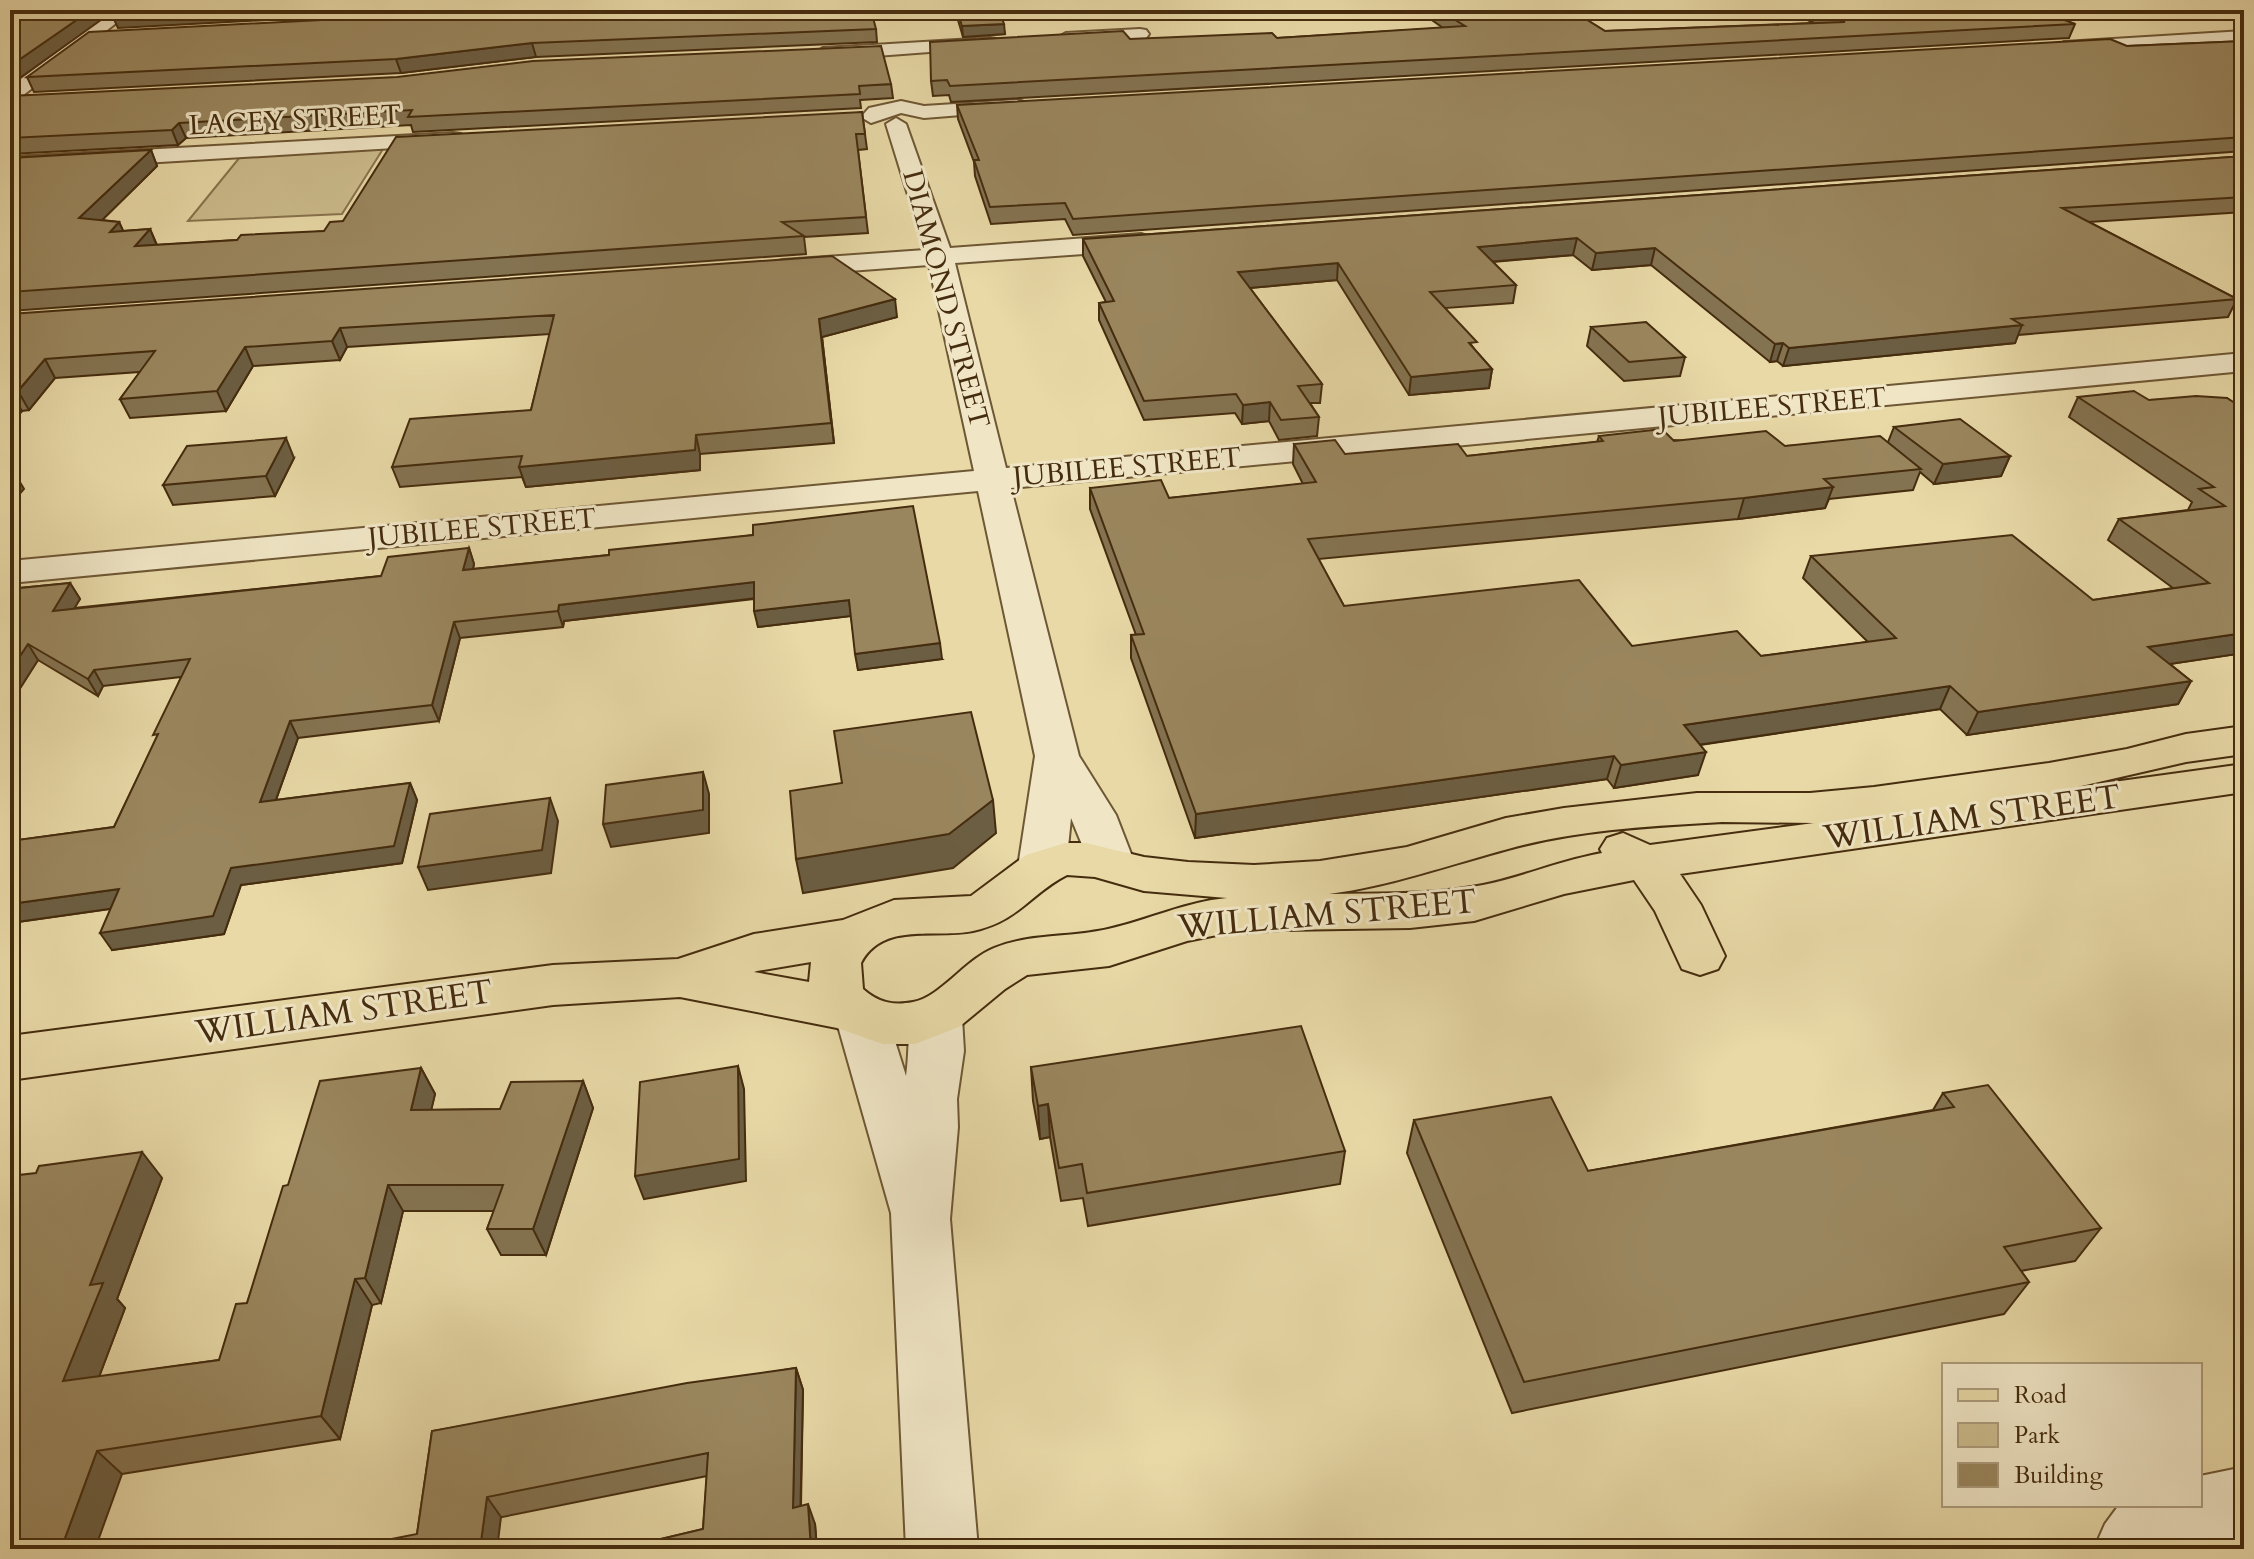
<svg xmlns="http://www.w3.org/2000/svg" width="2254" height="1559" viewBox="0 0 2254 1559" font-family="Cardo,serif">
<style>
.green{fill:#ccbc8d;stroke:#88744e;stroke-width:2}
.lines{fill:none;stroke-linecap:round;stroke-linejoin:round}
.minor-casing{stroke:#6e5734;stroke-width:4}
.major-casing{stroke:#452c0e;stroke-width:4}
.minor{fill:#f0e6c6;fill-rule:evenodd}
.major{fill:#e8d9a7;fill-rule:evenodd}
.wall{fill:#847351;stroke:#452c0e;stroke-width:2}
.shaded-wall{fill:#6c5e42;stroke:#452c0e;stroke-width:2}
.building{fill:#9a865e;stroke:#452c0e;stroke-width:2}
.labels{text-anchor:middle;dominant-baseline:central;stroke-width:6;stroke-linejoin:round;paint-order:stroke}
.far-street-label{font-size:28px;fill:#452c0e;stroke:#f0e6c6}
.street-label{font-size:34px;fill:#452c0e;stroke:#f0e6c6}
</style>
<rect width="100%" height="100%" fill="#e8d9a7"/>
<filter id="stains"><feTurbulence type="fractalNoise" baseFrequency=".0025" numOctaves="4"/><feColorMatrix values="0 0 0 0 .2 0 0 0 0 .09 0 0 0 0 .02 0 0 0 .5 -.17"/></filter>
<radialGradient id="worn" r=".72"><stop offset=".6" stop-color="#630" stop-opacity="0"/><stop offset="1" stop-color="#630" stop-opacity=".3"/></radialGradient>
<path class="green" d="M383,149l-41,65 -154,7 52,-64z"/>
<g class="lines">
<g class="minor-casing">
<g id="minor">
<path d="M114,10h19l-116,90 -7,2v-15z"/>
<path d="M1140,29l6,1 3,4 -3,4 -80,5 -9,-5 9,-5z"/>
<path d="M2244,31v10l-180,11 -9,-5 9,-5z"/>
<path d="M990,38l6,1 3,4 -3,4 -173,13 -9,-6 9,-6z"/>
<path d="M1017,100l7,2 3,4 -3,4 -100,8 -23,-5 -30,10 -10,-6 8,-9 32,-7 23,5z"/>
<path d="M896,118l10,6 44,124 191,-14 9,3 4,5 -4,5 -9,3 -186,13 51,205 1238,-115v18l-1233,117 68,268 37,59 19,49 -6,12 -17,4 -17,-4 -24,-58 -5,49 -7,12 -17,5 -17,-5 -7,-12 17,-111 -57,-265 -968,92v-22l964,-90 -45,-206 -146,11 -9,-2 -4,-6 4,-6 9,-2 142,-10 -39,-126z"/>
<path d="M453,133l8,1 3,5 -3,5 -451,27v-14z"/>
<path d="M936,998l19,6 7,14 2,33 -7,48 1,28 -8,92 28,330h-72l-15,-336 -55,-194 7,-14 19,-6 19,6 7,14 18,57c4,-25 0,-51 11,-72z"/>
<path d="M2244,1467v70l-59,12h-91l11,-25 14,-19h81v-29z"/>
</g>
</g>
<g class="major-casing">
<path id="major" d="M2244,726v28l-58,8 -109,25 167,-23v28l-564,82 21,31 24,51 -7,13 -18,6 -18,-6 -27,-58 -21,-31 -70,14 -90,27 -64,7 -129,2 -64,5 -30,6 -78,25 -82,9 -22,14 -46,38 -44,17h-32l-46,-16 -157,-31 -127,8 -543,75v-44l543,-71 125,-6 76,-25 89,-14 51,-20 77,-4 55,-41 39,-12h21l58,14 44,5 66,3 66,-4 87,-14 99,-29 58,-10 133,-15h113l64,-6 175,-24 78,-14 59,-15zM1722,822l92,1 -164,22 -27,-12 -16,5 -7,11 2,4c-41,7 -79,24 -119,32 -50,10 -103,8 -154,9 62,-8 119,-29 179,-45 68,-19 143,-23 214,-27zM1067,875l28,2 49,14 83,7c-42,4 -79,22 -119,31 -38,9 -77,4 -114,19 -28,11 -55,50 -81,54 -21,4 -35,0 -50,-13l-2,-26c22,-42 74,-24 112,-32 46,-10 57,-37 94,-56zM811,962l-2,20 -55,-10 3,-1z"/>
</g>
<use href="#minor" class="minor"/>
<use href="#major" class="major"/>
</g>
<g class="wall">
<path d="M514,10l362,19 1,13 -341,15 -135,16 -367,19 -7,-15z"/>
<path d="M955,10h44l6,24 -42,3z"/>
<path d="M1430,10h141l34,21 209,-8 -28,-13h252l37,14 -6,14 -1118,64 -2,-7 -16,1 -2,-15 199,-42 147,-1 166,-10 -14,-10z"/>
<path d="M2204,10h40v13z"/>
<path d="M2244,41v110l-1171,84 -8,-16 -74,5 -16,-48 -1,-14 -16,-43 -1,-14 1170,-59z"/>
<path d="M891,84l2,14 -33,2 1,8 -448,24 -2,-7 -225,13 -8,7 -168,9v-58z"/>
<path d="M862,112l5,37 -9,1 10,83 -64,4 2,17 -796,57v-153l141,-8 6,16 -55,54 17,2 4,9 27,-2 7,16 80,-5 87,-9 19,-10z"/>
<path d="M2244,156v56l-155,10 148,77 -9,18 -210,18 -3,8 -232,23 -6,-5 -7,1 -119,-97 -59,5 -19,-15 -80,7 23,23 -3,18 -68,5 30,42 17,19 -3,19 -80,7 -72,-115 -87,8 72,96 -2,19h-10l9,14 -2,19 -38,4 -10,-19 -27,3 -7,-11 -91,7 -45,-100v-17l7,-1 -23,-46v-17z"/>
<path d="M10,314l887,3 -75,20 12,106 -134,11v16l-174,17 -4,-10 -122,10 -8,-20 139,-57 19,-76 -203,13 -7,13 -87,6 -27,45 -96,7 -10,-19 20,-27 -85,6 -26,32 -7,1 -12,13z"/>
<path d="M1591,327l94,30 -5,19 -56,5 -37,-35z"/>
<path d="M2078,397l71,3 78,-2 17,255 -74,11 21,17 -13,23 -211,31 -27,-26 -240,36 -2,30 -84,13 -7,-9 -412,59 -64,-180v-23h5l-46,-126v-21l79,10 134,-14 -10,-20 1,-20 51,10 122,2 130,-14 2,-6 186,10 103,-4 6,-15 116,29 -9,20 -67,8 -14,-12 -7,18 -84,9 -4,9 -87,11 -420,40 26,47 288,40 129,10 107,-14 -65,-64 8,-22 282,44 80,-12 -65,-48 11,-21 69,-9 4,-8 -123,-85z"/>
<path d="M294,458l-19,38 -102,9 -10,-20z"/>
<path d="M753,535l189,124 -84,11 -7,-54 -93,11 -4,-28 -190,22 -1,6 -103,11 -21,83 -141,17 -22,62 134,-17 7,17 -15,63 -161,22 -17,49 -112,16 -2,-41 -100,14v-82l104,-14 42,-87 25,-63 -78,9 -5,10 -60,-36 -28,44v-115l60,-6 10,16 -6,9 307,-32 88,-28 5,16 -1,5 136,-14z"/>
<path d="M1031,1067l314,84 -5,33 -252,42 -5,-28 -22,3 -11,-64 -10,2 -7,-38z"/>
<path d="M421,1068l14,26 -4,16 69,-1 83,-28 10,27 -47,147h-45l-14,-26 7,-18h-91l-22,92 -9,2 -32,134 -218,35 -112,75 152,-371 -45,121 8,9 -26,69 120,-17 28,-57 41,-118z"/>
<path d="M1943,1093l158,135 -26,33 -54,10 8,11 -25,32 -492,99 -105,-260 7,-33 174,51 345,-61z"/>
<path d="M796,1368l7,22 -2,116 14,18 2,25h-198l84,-20 4,-53 -290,58 15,-103z"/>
</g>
<g class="shaded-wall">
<path d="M91,10h21v2l-102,73v-19z"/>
<path d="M203,10h250l-335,18 -6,-13z"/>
<path d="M1004,24l1,10 -42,3 -1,-11z"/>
<path d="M532,43l4,14 -135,16 -5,-14z"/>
<path d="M179,123l7,15 -8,7 -6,-15z"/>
<path d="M151,150l6,16 -70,69 -8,-17z"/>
<path d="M119,222l8,17 -17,-7z"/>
<path d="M150,229l7,17h-22z"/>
<path d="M1577,238l-4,17 -98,8 3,-16z"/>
<path d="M1655,248l-4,17 -59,5 4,-17z"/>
<path d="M1338,263l-1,17 -99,9v-17z"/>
<path d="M895,299l2,18 -75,20 12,106 -15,-124z"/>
<path d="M2022,325l-7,18 -232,23 6,-18z"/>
<path d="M340,328l7,19 -7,13 -8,-19z"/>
<path d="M1783,343l-6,18 -7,1 5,-18z"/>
<path d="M245,347l8,19 -27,45 -9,-20z"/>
<path d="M45,359l10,19 -26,32 -11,-19z"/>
<path d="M1492,369l-3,19 -80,7 2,-18z"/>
<path d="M11,392l11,19 -12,13v-31z"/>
<path d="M1270,402l-1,19 -27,3 1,-19z"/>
<path d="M696,435l4,19v16l-174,17 -7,-20z"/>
<path d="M286,438l8,20 -19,38 -9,-20z"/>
<path d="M2010,456l-9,20 -67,8 9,-20z"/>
<path d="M12,469l12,20 -14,16v-34z"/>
<path d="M1833,487l-8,21 -87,11 6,-21z"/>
<path d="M469,548l5,16 -5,22 -6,-16z"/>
<path d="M754,582l3,16 -193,23 -1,6 -5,-16 1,-6z"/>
<path d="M70,583l10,16 -17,28 -10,-16z"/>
<path d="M849,600l2,16 -93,11 -4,-16z"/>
<path d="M454,622l6,16 -21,83 -7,-16z"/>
<path d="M2244,633v20l-108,16 12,-22z"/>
<path d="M940,643l2,16 -84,11 -3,-16z"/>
<path d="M28,644l10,16 -28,44v-33z"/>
<path d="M94,670l9,16 -5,10 -10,-17z"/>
<path d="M2191,681l-13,23 -211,31 11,-23z"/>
<path d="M1950,686l-10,23 -263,39 7,-23z"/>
<path d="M290,721l8,17 -29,81 -9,-17z"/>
<path d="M1706,752l-8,23 -84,13 7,-23z"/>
<path d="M1614,756l-7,23 -412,59 1,-24z"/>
<path d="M703,772l6,22v39l-98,14 -8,-23z"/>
<path d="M410,783l7,17 -15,63 -161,22 -17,49 -112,16 -12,-17 131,-65z"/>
<path d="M550,798l8,23 -7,52 -123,17 -10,-23z"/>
<path d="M993,800l3,33 -43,35 -150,25 -7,-34z"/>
<path d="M119,889l11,17 -120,17v-19z"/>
<path d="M738,1066l6,23 2,92 -102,18 -9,-23z"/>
<path d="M421,1068l14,26 -10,43 -14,-27z"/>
<path d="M583,1081l10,27 -47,147 -13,-26z"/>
<path d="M1048,1104l2,33 -10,2 -2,-33z"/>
<path d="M142,1152l20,26 -45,121 8,9 -37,98 -25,-25 27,-96z"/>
<path d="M388,1185l15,26 -22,92 -16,-25z"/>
<path d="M355,1279l17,26 -32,134 -19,-23z"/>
<path d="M796,1368l7,22 -3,137 -7,-19z"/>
<path d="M97,1451l25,23 -27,75h-34z"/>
<path d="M487,1497l14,20 -4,32h-17z"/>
<path d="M808,1504l7,20 2,25h-6z"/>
</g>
<g class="building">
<path d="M16,10h75l-81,56v-52z"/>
<path d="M117,10h86l-91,5z"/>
<path d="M514,10h357l5,19 -344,14 -136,16 -369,18 62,-45z"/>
<path d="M957,10h42l5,14 -42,2z"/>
<path d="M1439,10h132l34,21 240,-9 -26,-12h219l37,14 -1125,62 -3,-6 -16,1 -1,-39 193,-11 7,8 142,-6 5,5 188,-12z"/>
<path d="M2110,39l17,7 117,-5v96l-1171,82 -8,-16 -75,4 -16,-47h5l-22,-55z"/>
<path d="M881,46l10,38 -32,2 1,8 -452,23 4,-7 -233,13 -7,7 -162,8v-42l387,-19 136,-16z"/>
<path d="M862,112l3,22h-9l10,83 -84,5 22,14 -794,56v-134l141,-8 -72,68 40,4 -9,10 40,-3 -15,17 102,-6 4,-5 83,-4 6,-9 13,-1 53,-84z"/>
<path d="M2244,156v41l-182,11 175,91 -225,20 10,6 -233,23 -6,-5 -8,1 -120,-96 -59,5 -19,-15 -99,9 38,38 -86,7 47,50 -8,1 23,26 -81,8 -73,-114 -100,9 84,112 -24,2 21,31 -38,3 -11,-18 -27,3 -7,-11 -92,7 -45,-98 15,-2 -31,-62z"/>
<path d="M832,256l63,43 -76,20 12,104 -135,12 -1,15 -176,17 3,-11 -130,11 18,-48 121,-9 23,-95 -214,13 -8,13 -87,6 -28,44 -97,8 35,-48 -110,8 -27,32 -8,2v-79z"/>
<path d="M1646,322l39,35 -56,5 -38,-35z"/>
<path d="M2134,391l15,9 47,-4 31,2 17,11v224l-96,14 43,34 -213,31 -28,-26 -266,39 22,27 -85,13 -7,-9 -418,58 -65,-179 13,-1 -54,-146 71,-8 8,18 147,-16 -22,-38 41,-4 10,14 113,-10 9,12 136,-15 -4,-5 63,-7 12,12 92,-10 19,15 95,-10 41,33 -97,10 9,8 -89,11 -436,41 36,67 235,-26 53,66 105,-15 24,25 135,-18 -85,-82 201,-21 81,65 116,-17 -90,-64 106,-13 -26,-17 15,-2 -136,-90z"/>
<path d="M1960,419l50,37 -67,8 -49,-37z"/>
<path d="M286,438l-20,38 -103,9 24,-39z"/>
<path d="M913,506l27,137 -85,11 -6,-54 -95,11v-29l-195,23 -1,6 -104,11 -22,83 -142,16 -30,81 150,-19 -16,63 -163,22 -18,48 -113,17 19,-44 -109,15v-63l104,-14 44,-93 -5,1 37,-76 -96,11 -6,9 -60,-35 -18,27v-82l60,-6 -17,28 328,-35 7,-19 81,-9 -6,22 146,-15v-5l144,-15v-10z"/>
<path d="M971,712l22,88 -44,34 -153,25 -6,-68 52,-8 -8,-52z"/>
<path d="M703,772v38l-100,14 3,-39z"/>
<path d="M550,798l-8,52 -124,17 12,-53z"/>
<path d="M1301,1026l44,125 -258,42 -5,-29 -23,4 -11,-64 -10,2 -7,-39z"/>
<path d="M738,1066l1,93 -104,17 5,-94z"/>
<path d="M421,1068l-10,42 89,-1 11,-27 72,-1 -50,148h-46l16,-44h-115l-23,93 -10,1 -34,137 -224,35 -36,98h-51v-373l26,-3 3,-7 103,-14 -52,133 13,-2 -40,98 156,-21 17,-56 11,-1 36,-117 5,-1 32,-104z"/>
<path d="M1988,1085l113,143 -97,19 25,35 -505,100 -110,-262 137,-23 37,74 366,-64 -11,-14z"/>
<path d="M796,1368l-3,140 15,-4 3,45h-192l84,-20 5,-76 -221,44 -7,52h-91l2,-10 26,-5 15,-103 255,-48z"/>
</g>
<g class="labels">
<g class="far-street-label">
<text transform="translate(295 120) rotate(-3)">LACEY STREET</text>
<text transform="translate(946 299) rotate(75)">DIAMOND STREET</text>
<text transform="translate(1772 407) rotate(-5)">JUBILEE STREET</text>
<text transform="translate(1127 467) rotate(-5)">JUBILEE STREET</text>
<text transform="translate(482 528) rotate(-5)">JUBILEE STREET</text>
</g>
<g class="street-label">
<text transform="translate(1972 817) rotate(-8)">WILLIAM STREET</text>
<text transform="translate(1327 914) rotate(-5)">WILLIAM STREET</text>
<text transform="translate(344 1012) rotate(-8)">WILLIAM STREET</text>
</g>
</g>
<rect width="2254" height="1559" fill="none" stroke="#e8d9a7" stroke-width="40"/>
<rect x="12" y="12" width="2230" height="1535" fill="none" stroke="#452c0e" stroke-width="4"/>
<rect x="20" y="20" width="2214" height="1519" fill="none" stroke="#452c0e" stroke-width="2"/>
<rect x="1942" y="1363" width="260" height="144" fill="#f0e6c6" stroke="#ac9c7c" stroke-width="2"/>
<rect x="1958" y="1389" width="40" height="12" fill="#e8d9a7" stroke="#ac9c7c" stroke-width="2"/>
<text x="2014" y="1403" font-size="24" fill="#452c0e">Road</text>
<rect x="1958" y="1423" width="40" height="24" fill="#ccbc8d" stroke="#ac9c7c" stroke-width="2"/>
<text x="2014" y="1443" font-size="24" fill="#452c0e">Park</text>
<rect x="1958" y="1463" width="40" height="24" fill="#9a865e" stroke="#ac9c7c" stroke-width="2"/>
<text x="2014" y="1483" font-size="24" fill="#452c0e">Building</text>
<rect width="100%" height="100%" filter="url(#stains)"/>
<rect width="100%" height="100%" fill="url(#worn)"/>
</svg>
